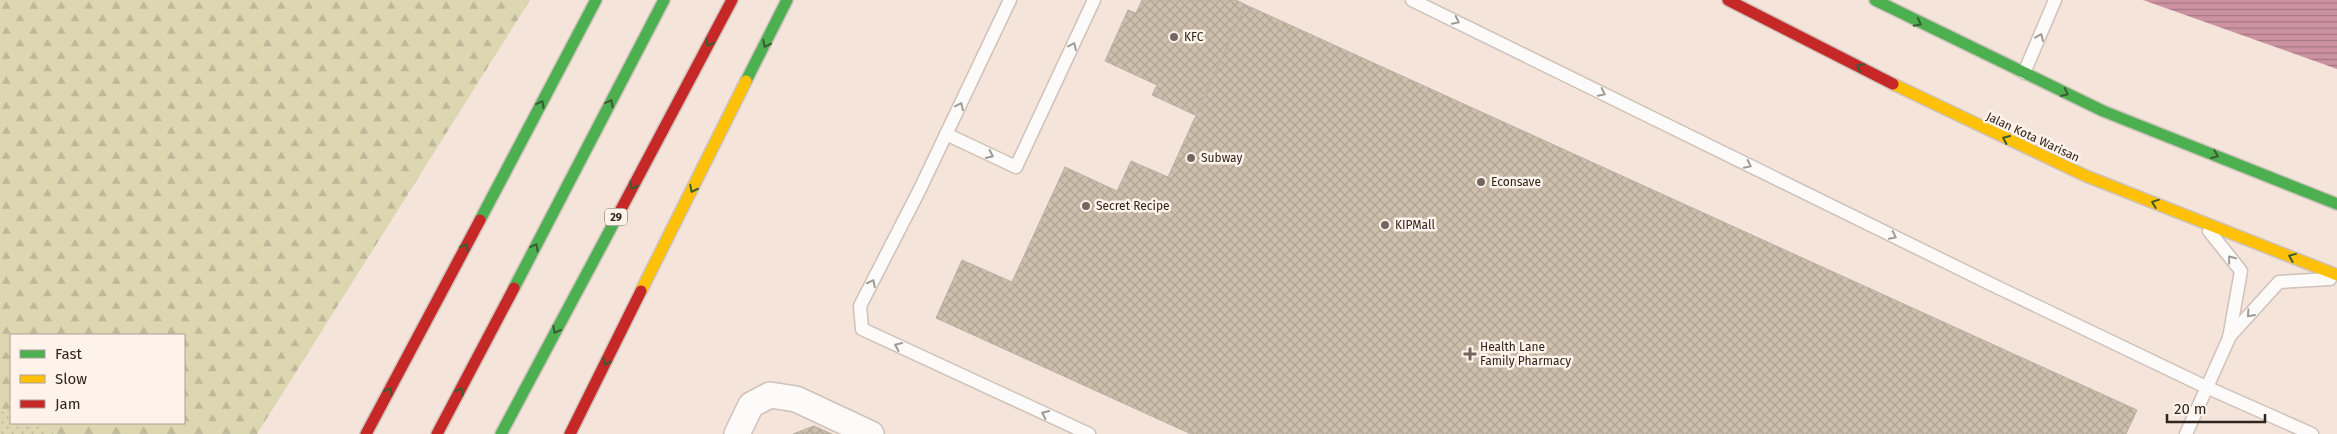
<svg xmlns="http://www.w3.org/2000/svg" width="2337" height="434" viewBox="0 0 2337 434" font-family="'Fira Sans',sans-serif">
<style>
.grass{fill:url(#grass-dots)}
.forest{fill:url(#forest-firs)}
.water{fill:url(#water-rules)}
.building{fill:url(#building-cross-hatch);stroke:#bab0a6}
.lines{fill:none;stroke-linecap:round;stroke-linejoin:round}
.lane-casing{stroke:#cec2ba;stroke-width:15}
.street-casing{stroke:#cec2ba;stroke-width:28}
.fast-casing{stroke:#cec2ba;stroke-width:14}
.slow-casing{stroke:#cec2ba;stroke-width:14}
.jam-casing{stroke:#cec2ba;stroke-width:14}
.lane{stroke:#fdfbf9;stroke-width:12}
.street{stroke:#fdfbf9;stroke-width:25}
.fast{stroke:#4caf50;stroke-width:11}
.slow{stroke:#ffc107;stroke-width:11}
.jam{stroke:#c62828;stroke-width:11}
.oneway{stroke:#a09a96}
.oneway2{stroke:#3b5c32}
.poi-dot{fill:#746760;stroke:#fef3eb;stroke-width:2}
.labels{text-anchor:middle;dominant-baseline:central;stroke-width:5;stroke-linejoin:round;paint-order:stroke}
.shield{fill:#fef3eb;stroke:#6d625c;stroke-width:1}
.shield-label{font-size:11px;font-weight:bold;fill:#2f241e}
.poi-label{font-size:12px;fill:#2f241e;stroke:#fef3eb;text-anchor:start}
.street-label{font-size:12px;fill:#2f241e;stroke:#fef3eb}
</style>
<defs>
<pattern id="grass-dots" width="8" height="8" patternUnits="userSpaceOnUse" patternTransform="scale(1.25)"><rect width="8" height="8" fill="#dcd6b1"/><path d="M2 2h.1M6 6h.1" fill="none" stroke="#bdb898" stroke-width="1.8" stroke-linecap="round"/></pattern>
<pattern id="forest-firs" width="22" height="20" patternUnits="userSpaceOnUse" patternTransform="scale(1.25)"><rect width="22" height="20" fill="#dcd6b1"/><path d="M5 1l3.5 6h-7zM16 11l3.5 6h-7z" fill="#bdb898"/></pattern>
<pattern id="water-rules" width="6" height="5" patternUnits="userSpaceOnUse" patternTransform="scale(1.25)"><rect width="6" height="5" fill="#cc92a1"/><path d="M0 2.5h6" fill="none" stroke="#a67783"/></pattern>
<pattern id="building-cross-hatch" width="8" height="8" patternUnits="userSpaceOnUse" patternTransform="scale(1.25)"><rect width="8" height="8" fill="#cdbfac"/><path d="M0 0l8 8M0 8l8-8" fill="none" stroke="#b0a494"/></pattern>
</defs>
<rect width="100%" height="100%" fill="#f4e4da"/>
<path class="grass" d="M0,410l11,5v8h18l27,11h-56z"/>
<path class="forest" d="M0,0h530l-273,434h-201l-27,-11h155v-88h-173v80l-11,-5z"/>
<path class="water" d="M2143,0h194v69z"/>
<g class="building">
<path d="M1142,0h94l10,5 -51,110 -43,-20 5,-10 -52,-24 23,-51 8,3z"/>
<path d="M1246,5l891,405 -11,24h-935l-255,-116 26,-58 50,22 53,-115 52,24 14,-30 37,16z"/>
<path d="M814,426l18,8h-39z"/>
</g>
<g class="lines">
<g class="lane-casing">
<g id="lane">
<path d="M1010,0l-90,189 -60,117 2,23 227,105"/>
<path d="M1412,0l585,287 209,100 106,47"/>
<path d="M2024,73l31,-73"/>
<path d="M946,134l70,33 78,-167"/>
<path d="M2229,337l50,-55 51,-3"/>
<path d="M2186,434l43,-96 12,-67 -32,-40"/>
</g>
</g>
<g class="street-casing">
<path id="street" d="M737,434l14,-29 19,-10 26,4 75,35"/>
</g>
<g class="fast-casing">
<g id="fast">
<path d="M1875,0l228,111 234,93"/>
<path d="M746,81l41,-81"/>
<path d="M480,220l116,-220"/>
<path d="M514,288l150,-288"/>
<path d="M501,434l117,-219"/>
</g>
</g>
<g class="slow-casing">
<g id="slow">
<path d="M1893,84l193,92 251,99"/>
<path d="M641,291l105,-210"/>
</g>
</g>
<g class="jam-casing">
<g id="jam">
<path d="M1728,0l165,84"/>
<path d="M618,215l114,-215"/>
<path d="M366,434l114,-214"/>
<path d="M437,434l77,-146"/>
<path d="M570,434l71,-143"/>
</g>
</g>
<use href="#lane" class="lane"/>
<use href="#street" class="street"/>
<use href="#fast" class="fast"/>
<use href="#slow" class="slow"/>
<use href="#jam" class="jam"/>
</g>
<defs><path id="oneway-chevron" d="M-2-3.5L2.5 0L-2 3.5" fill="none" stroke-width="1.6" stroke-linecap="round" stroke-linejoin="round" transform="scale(1.25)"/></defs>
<g class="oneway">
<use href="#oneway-chevron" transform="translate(1456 21) rotate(26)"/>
<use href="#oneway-chevron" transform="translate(2040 37) rotate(-67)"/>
<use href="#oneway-chevron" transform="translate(1073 46) rotate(-65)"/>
<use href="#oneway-chevron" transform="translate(1602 93) rotate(26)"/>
<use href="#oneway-chevron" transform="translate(960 106) rotate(-65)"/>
<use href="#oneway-chevron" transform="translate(990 155) rotate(25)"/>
<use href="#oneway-chevron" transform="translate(1748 165) rotate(26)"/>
<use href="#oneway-chevron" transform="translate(1893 236) rotate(26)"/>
<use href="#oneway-chevron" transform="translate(2231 259) rotate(-129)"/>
<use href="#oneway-chevron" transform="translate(872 283) rotate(-63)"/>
<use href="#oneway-chevron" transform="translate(2250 314) rotate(132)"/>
<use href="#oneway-chevron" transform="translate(898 346) rotate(-155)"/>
<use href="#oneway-chevron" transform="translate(1045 414) rotate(-155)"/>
</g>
<g class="oneway2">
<use href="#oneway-chevron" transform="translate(1918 23) rotate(28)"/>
<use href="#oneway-chevron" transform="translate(709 43) rotate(118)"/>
<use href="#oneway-chevron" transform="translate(766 44) rotate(117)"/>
<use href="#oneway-chevron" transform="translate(1860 67) rotate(-153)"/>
<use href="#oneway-chevron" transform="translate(2065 93) rotate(25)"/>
<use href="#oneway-chevron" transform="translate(610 103) rotate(-62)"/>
<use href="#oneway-chevron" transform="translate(541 104) rotate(-62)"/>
<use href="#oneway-chevron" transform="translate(2006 139) rotate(-155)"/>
<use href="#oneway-chevron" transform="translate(2215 155) rotate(22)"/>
<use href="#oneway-chevron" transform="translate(633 186) rotate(118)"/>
<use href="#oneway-chevron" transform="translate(693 189) rotate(117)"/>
<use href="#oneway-chevron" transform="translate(2155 203) rotate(-159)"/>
<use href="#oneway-chevron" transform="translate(465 247) rotate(-62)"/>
<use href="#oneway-chevron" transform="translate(535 247) rotate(-62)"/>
<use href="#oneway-chevron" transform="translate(2292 257) rotate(-158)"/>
<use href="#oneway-chevron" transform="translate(556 330) rotate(118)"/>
<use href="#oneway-chevron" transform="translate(606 362) rotate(117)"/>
<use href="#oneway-chevron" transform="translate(389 391) rotate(-62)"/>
<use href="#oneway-chevron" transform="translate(460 391) rotate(-62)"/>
</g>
<g class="poi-dot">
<circle cx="1174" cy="37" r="5"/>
<circle cx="1191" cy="158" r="5"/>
<circle cx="1481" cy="182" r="5"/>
<circle cx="1086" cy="206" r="5"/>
<circle cx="1385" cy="225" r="5"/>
<path d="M1467.5 346.5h5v5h5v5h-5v5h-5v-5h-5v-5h5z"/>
</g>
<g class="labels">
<rect class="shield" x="605" y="208.5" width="22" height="17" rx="4"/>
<g class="shield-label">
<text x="616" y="217">29</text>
</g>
<g class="poi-label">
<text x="1184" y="37">KFC</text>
<text x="1201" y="158">Subway</text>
<text x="1491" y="182">Econsave</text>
<text x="1096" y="206">Secret Recipe</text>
<text x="1395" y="225">KIPMall</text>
<text x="1480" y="347">Health Lane<tspan x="1480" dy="14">Family Pharmacy</tspan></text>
</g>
<g class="street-label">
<text transform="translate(2033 137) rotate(25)">Jalan Kota Warisan</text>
</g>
</g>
<rect x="10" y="334" width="175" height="90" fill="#fef3eb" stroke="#aba099"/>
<rect x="20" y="350" width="25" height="8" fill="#4caf50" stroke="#aba099"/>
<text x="55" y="359" font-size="15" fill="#2f241e">Fast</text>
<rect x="20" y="375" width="25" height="8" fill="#ffc107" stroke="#aba099"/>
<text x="55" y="384" font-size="15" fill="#2f241e">Slow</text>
<rect x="20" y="400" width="25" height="8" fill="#c62828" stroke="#aba099"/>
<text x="55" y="409" font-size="15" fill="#2f241e">Jam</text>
<path d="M2167 414v8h98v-8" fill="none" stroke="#2f241e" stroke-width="2.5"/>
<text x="2174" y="414" font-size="15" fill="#2f241e" stroke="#fef3eb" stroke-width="4" paint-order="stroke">20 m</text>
</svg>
